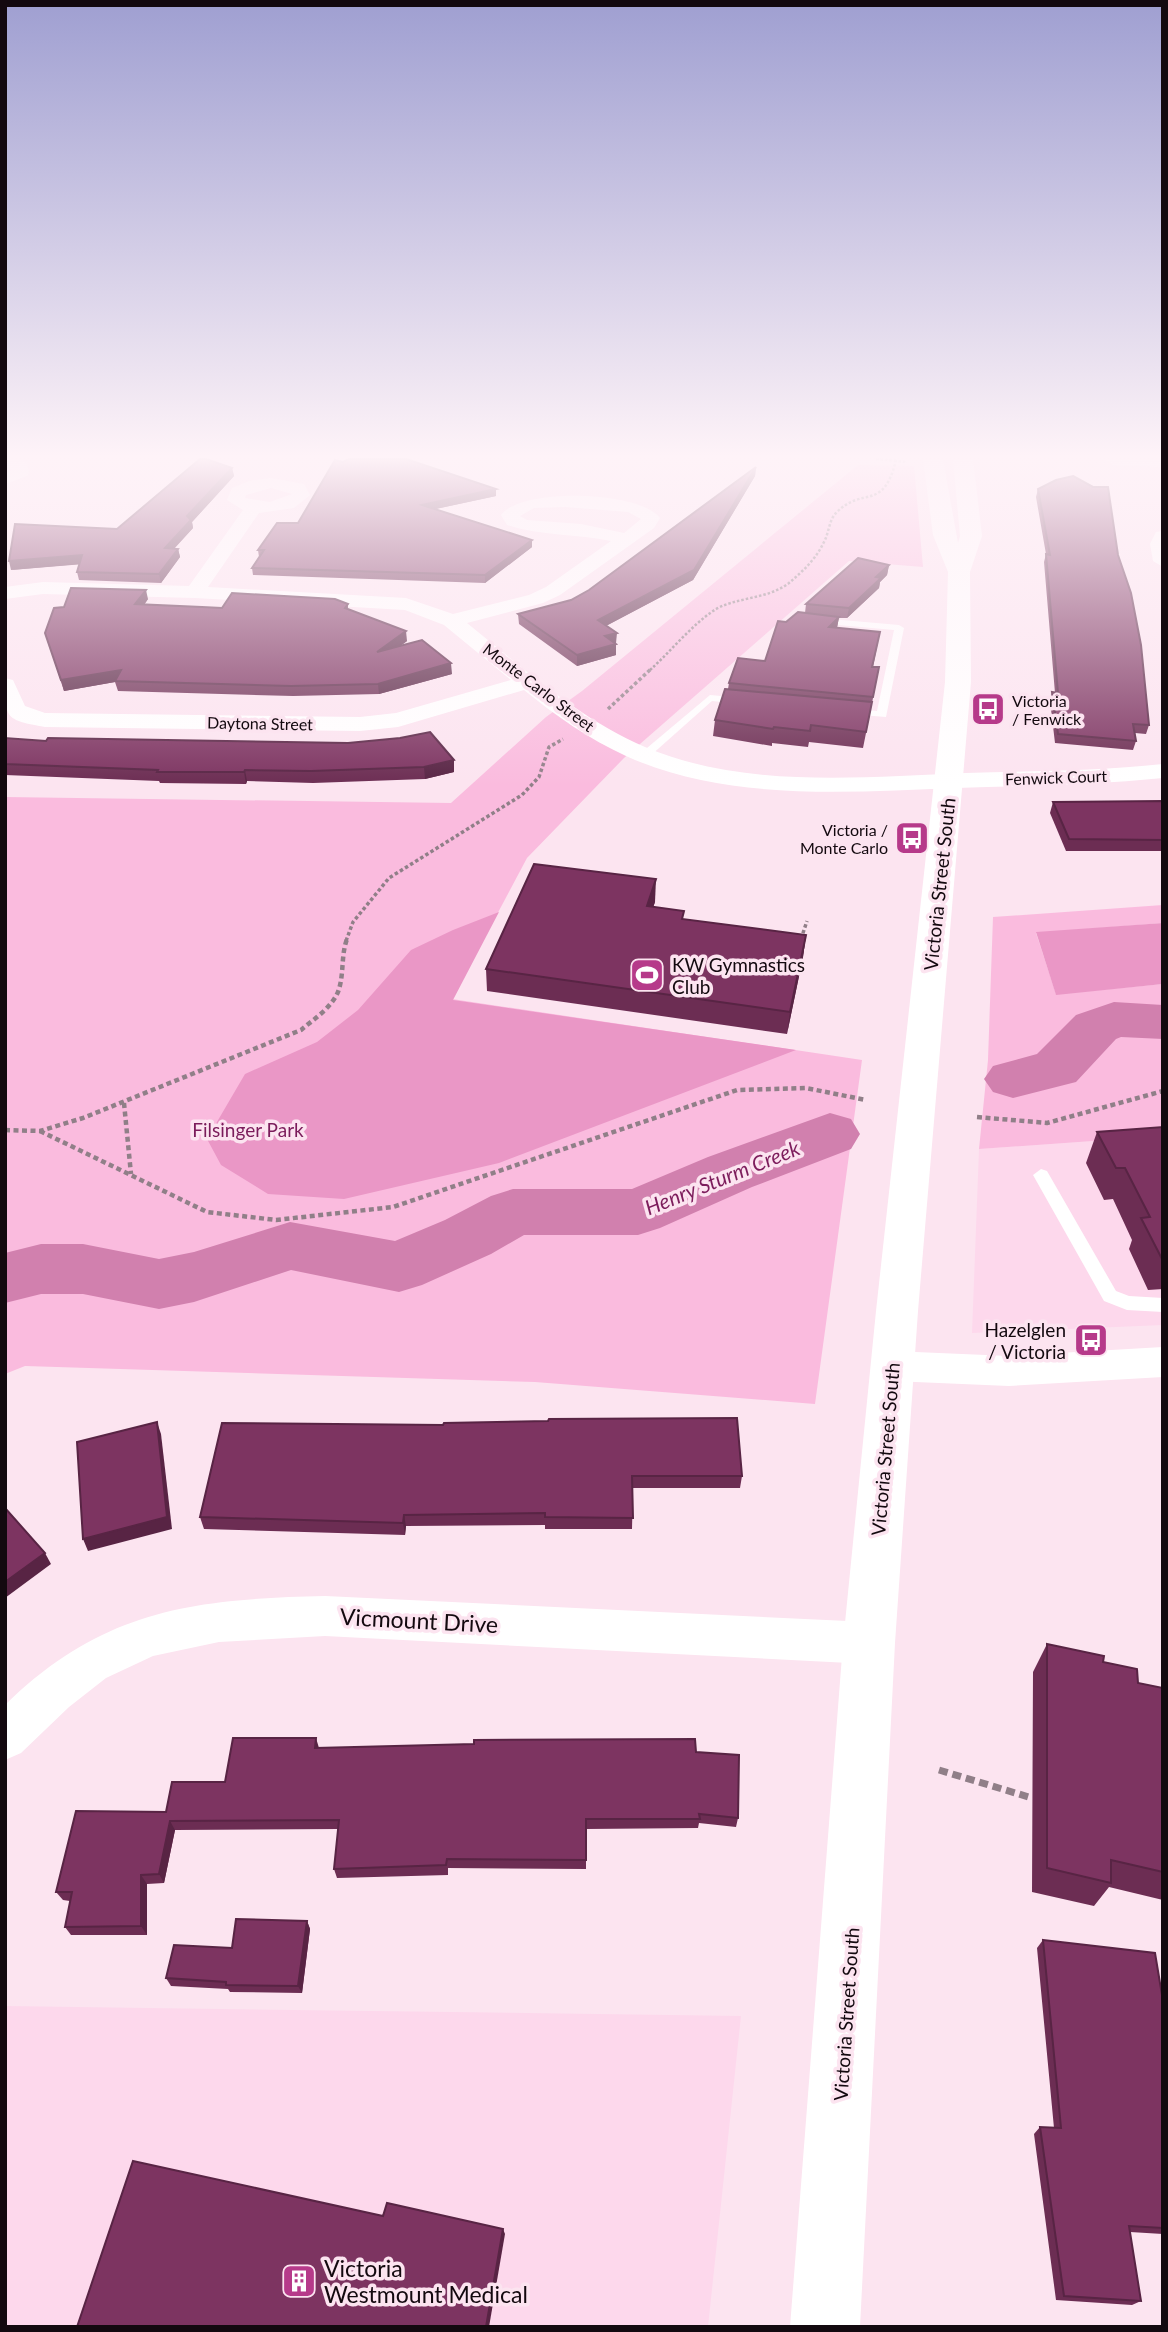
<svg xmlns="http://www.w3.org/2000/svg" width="1168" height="2332" viewBox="0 0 1168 2332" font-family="Lato,sans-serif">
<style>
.built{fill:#fdd8ec}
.green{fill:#fabbde}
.forest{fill:#ea97c6}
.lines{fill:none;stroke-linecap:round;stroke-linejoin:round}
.river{fill:#d180ae;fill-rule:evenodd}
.path-far3{stroke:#907f88;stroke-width:2.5;stroke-dasharray:2.5 2;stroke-linecap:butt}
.path-far2{stroke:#907f88;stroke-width:3.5;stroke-dasharray:3.5 2.5;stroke-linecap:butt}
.path-far1{stroke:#907f88;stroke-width:4.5;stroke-dasharray:5 3.5;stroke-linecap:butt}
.path{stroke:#907f88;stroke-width:7;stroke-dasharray:9 5;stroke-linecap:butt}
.lane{fill:#fff;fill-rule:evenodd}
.street{fill:#fff;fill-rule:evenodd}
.secondary{fill:#fff;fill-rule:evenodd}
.wall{fill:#6c2d53}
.shaded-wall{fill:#582444}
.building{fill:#7d3461;stroke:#582444;stroke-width:2}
.labels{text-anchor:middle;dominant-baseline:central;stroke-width:7;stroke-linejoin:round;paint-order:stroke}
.far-street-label{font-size:16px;fill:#13090f;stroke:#fce4f0}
.far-poi-label{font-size:16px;fill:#13090f;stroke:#fce4f0;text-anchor:start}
.street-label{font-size:19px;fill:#13090f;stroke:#fce4f0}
.poi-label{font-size:19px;fill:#13090f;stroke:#fce4f0;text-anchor:start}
.park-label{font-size:19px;fill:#7b1c5b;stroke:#fce4f0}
.water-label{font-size:21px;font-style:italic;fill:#7d1d5c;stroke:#fce4f0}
.near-street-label{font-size:23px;fill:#13090f;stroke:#fce4f0}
.near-poi-label{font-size:23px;fill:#13090f;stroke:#fce4f0;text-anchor:start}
</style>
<rect width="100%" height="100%" fill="#fce4f0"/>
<g class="built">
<path d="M1163,1136v189l-191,8 7,-184z"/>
<path d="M5,2006l736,10 -33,311h-703z"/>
</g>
<g class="green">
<path d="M858,465l56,1 9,101 -74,-6 -225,197 -97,100 -75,141 410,61 -47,344 -280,-22 -510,-16 -20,8v-577l446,6 95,-86 36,-26z"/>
<path d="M1163,905v18l-127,10 20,61 107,-10v152l-184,13 9,-89 5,-143z"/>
</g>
<g class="forest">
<path d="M499,912l-46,88 343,50 -297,113 -155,36 -76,-5 -47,-29 -14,-26 38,-65 72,-32 41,-32 53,-60 42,-20z"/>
<path d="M1163,923v61l-107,11 -20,-63z"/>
</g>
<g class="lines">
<g class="river">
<path d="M1114,1002l49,3v34l-42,-2 -5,2 -40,43 -63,16 -20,-6 -9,-13 9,-13 44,-12 39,-39z"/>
<path d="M830,1113l21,6 9,15 -9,15 -99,38 -92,41 -22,7h-114l-33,19 -69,31 -23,7 -108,-22 -97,32 -35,7 -76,-15h-42l-36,9v-50l36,-9h42l76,15 35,-7 96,-30 105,19 50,-21 46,-24 22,-7h119l76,-32z"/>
</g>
<g class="path-far3">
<path d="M876,459l31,3"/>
<path d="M650,670c21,-19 41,-44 63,-59 20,-14 54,-11 76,-28 14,-12 27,-24 35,-41 5,-9 5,-22 12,-29 27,-28 47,0 60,-53"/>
</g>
<g class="path-far2">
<path d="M608,709l44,-41"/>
<path d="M801,939l6,-18"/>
<path d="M346,941l7,-19 36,-44 133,-83 17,-18 10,-30 14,-8"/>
</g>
<g class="path-far1">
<path d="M124,1103l7,71"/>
<path d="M977,1117l70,6 116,-32"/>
<path d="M5,1130l35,1 43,-13 218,-88c13,-11 33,-24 38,-41 5,-16 2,-34 8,-50"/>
<path d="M40,1131l167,81 69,8 117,-13 344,-117 69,-2 60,12"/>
</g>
<path class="path" d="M939,1770l93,28"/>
<g class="lane">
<path d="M819,618l80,7 5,3 -18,89 -37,-3 -5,-3 5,-3 28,3 17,-81 -78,-7 -2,-2z"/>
<path d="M710,695l33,3 5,3 -5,3 -31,-3 -63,56h-8v-4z"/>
<path d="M1041,1169l6,2 69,120 13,5 34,2v14l-36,-2 -23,-9 -71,-126z"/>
</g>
<g class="street">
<path d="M5,459l21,2 3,11 -2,4 -22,8v-11l7,-3 -7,-4z"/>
<path d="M271,478l33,6 6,11 -16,13 -35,5 -51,74 198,11 47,16 76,-19 17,-8 65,-46c-34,-7 -71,-5 -104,-16l-6,-10c21,-28 139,-24 159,3l-6,10 -94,67 -17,8 -76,20c56,45 111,95 178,124 99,42 216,30 321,26 66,-2 131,-2 197,-9v14c-69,7 -138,8 -207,10 -108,4 -228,14 -330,-32 -37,-17 -70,-40 -102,-66l-126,37 -38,4 -315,-4c-41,-7 -40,-9 -40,-49l8,2 12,26 20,7 315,4 36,-4 115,-33 -67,-55 -39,-15 -210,-12 -152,-4 -38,5v-12l38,-5 146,4 54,-76 -16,-10 5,-12 17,-7zM271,488l21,6 -22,8 -25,-4 1,-3zM565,507l63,5 13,7 -17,14 -43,-9 -54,-4 -7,-4 14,-8z"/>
<path d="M1163,531v36l-10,-6 -3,-17 6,-12z"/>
<path d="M1163,1347v30l-154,9 -117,-5 -13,-4 -6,-11 6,-11 13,-4 117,5z"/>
<path d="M325,1596l544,26 16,6 6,15 -6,15 -16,6 -544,-28 -106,6 -66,14 -47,22 -37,29 -48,46 -16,7v-55c98,-96 189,-106 320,-109z"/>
</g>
<g class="secondary">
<path d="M923,459h20l15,84 2,-7 -7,-77h20l9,77 -12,36 1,110 -53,629 -23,332 -35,684h-70l53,-684 33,-332 69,-629 3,-110 -15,-37z"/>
<path d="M1104,459h59v8l-50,-2z"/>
</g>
</g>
<g class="wall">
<path d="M756,467l-1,9 -62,104 -87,46 10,17 -1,1 1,11 -39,11 -58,-42 -1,-10 53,-14 18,-10z"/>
<path d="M232,468l2,8 -42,46 1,6 -19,21h4l2,8 -19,26 -82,-3 -2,-8 2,-8 -68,6 106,-41z"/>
<path d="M496,489v7l-61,13 97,38 -47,36 -232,-8 -1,-7 7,-11 -1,-7 40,-27z"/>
<path d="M1038,489l80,66 31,170 -3,9 -11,-1 1,8 -3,9 -78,-7 -5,-42 2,-9 3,1 -11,-131 2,-8 -10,-57z"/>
<path d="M889,565l-2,10 -7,7 -1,6 -32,30h-8l-2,9 41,15 -5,25 4,11 -14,70 -54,-6 -1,5 -36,-4v3l-59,-10 2,-16 13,-31 1,-6 36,-22 21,-39 19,-9 1,-9z"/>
<path d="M148,599l-4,6 78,3 126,-4v5l59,32 -7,5 52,28 -73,20 -86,2 -175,-5 -3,-9 -51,9 -19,-58 19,-26z"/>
<path d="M5,738l41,3 408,19v12l-29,7 -112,4 -66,-2 -1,3 -86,-1 -1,-2 -154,-6z"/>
<path d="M1163,801v50h-97l-16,-38 3,-11z"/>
<path d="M655,902l-2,5 31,12 122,16 -3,22 -16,77 -300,-43 -1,-22z"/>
<path d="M1163,1127v162l-15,1 -19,-41 3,-9 -19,-41 -9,1 -18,-37 11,-31z"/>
<path d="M443,1425l299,51 -2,12h-107l-1,41h-87v-4l-139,1 -1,9 -201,-6 -4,-12z"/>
<path d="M1047,1644l56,18 35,21 25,5v212l-54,-13 -15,19 -62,-14 1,-220z"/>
<path d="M319,1748l377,4 42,66 -2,9 -37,-4 -1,5 -112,1v40l-138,-1v7l-111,3 -3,-9 4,-40 -163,1 -11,53 -17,1v51h-76l-6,-8 5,-26 -7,-1 -7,-8 110,-80 59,-30z"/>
<path d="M307,1921l3,8 -8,64 -72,-1 -2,-3 -57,-3 -5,-8 66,-30z"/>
<path d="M1043,1940l120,61v233l-33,-2 11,69 -9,4 -76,-5 -22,-166 6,-7 14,1 -17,-180z"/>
</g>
<g class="shaded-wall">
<path d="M756,467l-1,9 -62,104 -95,50v-10z"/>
<path d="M232,468l2,8 -42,46 1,6 -27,29 -1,-9 22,-32z"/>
<path d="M496,489v7l-74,16v-7z"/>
<path d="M532,540v7l-47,36v-8z"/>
<path d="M178,549l2,8 -19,26 -2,-9z"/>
<path d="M82,555l2,9 -73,6 -2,-9z"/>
<path d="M889,565l-2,10 -7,7 -1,6 -32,30 2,-10 27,-31z"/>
<path d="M146,590l2,9 -11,15 -2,-10z"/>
<path d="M839,617l-2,11 -8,-1z"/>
<path d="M406,631l1,10 -29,22 -1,-11z"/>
<path d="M617,633l-1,10 -11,4v-11z"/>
<path d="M616,644v11l-39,11v-11z"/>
<path d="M451,663l1,11 -73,20 -1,-10z"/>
<path d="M121,670l-6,12 -51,9 -3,-11z"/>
<path d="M454,760v12l-29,7 -1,-12z"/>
<path d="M245,770l2,11 -1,3 -2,-12z"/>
<path d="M656,879l-1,23 -9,26 1,-22z"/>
<path d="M806,935l-3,22 -16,77 3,-22z"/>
<path d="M157,1422l4,12 11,95 -84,22 -5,-12z"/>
<path d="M404,1515l2,11 -1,9 -2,-12z"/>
<path d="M45,1553l6,11 -46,34v-16z"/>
<path d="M316,1738l3,10h-4z"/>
<path d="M170,1821l5,9 -11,53 -5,-9z"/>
<path d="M141,1875l6,9v51l-6,-9z"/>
<path d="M307,1921l3,8 -8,64 -4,-7z"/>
<path d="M503,2229l2,5 -16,93h-3z"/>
</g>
<g class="building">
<path d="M200,459h6l26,9 -45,48 4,4 -26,28 13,1 -19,25 -82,-2 5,-17 -73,6 6,-37 102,5z"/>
<path d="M349,459h57l90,30 -74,16 110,35 -47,35 -233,-7 12,-18h-6l19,-27h21l37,-63 8,2z"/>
<path d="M756,467l-62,103 -96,50 19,13 -12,3 11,8 -39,11 -59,-41 53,-14 18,-10z"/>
<path d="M1073,476l20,11h15l10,68 13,38 10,52 8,80 -16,-1 3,17 -78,-7 -6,-42 6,1 -12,-139 4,1 -12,-66 18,-9z"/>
<path d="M858,558l31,7 -13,12 5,1 -32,30 -43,-4z"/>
<path d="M71,588l75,2 -11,14 67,3 20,1 10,-15 103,6 13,5 -3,4 61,23 -29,21 45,-12 29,23 -73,21 -87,2 -176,-5 6,-11 -60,10 -16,-47 9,-25 10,-1z"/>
<path d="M798,612l41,5 -10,10 51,5 -8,35h7l-6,30 -144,-14 9,-25 27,3 13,-40 8,1z"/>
<path d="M725,689l147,13 -6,30 -55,-7 -1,6 -36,-4 -1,2 -58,-9z"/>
<path d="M430,732l24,28 -30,7 -113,4 -66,-1 -1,2h-87l1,-2 -153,-6v-26l41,3 2,-3 300,5 52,-5z"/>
<path d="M1163,801v39l-94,-1 -16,-37z"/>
<path d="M534,864l122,15 -9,27 37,5 -2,8 124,16 -16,77 -304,-43z"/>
<path d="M1163,1127v132h-1l-21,-41 9,-1 -25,-49h-9l-19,-36z"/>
<path d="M737,1418l5,58h-110l1,42 -88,-1v-4l-141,2 -1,8 -203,-6 22,-94 221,2 1,-2 104,-2 1,-2z"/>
<path d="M157,1422l10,95 -84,22 -6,-97z"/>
<path d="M5,1508l40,45 -40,29z"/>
<path d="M1047,1644l57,12 -1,6 34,7 1,14 25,5v184l-52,-12v23l-64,-15z"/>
<path d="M233,1738h83l-1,10 159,-4v-4l221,-1 1,13 43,3 -1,63 -39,-4 1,5h-114v41l-139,-1 -1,6 -112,4 5,-49 -169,1 -11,53 -18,1v51l-76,1 7,-35h-16l20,-81 90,1 6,-30h53z"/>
<path d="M236,1919l71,2 -9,65 -72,-1v-3l-60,-4 8,-33 58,3z"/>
<path d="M1043,1940l112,13 8,48v227l-34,-2 12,75 -77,-5 -24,-169 21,1z"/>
<path d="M133,2161l250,55 4,-13 116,26 -17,98h-409z"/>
</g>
<linearGradient id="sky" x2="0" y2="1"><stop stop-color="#9f9fd1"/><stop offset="0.58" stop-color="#fef3f8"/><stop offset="1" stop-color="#fef3f8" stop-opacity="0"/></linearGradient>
<rect width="1168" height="786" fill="url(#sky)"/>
<defs>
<g id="bus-square" transform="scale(1.75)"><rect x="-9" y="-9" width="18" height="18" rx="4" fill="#b63a8a" stroke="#fce4f0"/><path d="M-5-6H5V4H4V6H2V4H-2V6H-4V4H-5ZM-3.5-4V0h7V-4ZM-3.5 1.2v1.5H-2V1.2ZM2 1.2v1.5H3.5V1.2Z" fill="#fff"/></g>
<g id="stadium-square" transform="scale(1.75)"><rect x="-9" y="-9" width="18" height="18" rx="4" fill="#b63a8a" stroke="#fce4f0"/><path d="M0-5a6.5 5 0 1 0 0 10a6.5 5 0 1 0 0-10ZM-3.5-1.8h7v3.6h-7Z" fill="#fff"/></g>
<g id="building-square" transform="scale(1.75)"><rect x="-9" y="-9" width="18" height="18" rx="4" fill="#b63a8a" stroke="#fce4f0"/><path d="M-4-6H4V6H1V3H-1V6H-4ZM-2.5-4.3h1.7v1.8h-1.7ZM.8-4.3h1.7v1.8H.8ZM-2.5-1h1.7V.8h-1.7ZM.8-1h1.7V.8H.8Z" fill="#fff"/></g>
</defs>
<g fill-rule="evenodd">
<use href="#bus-square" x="988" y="709"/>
<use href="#bus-square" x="912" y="838"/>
<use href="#stadium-square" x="647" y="975"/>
<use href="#bus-square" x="1091" y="1340"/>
<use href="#building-square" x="299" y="2281"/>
</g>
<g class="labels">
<g class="far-street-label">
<text transform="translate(539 687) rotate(37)">Monte Carlo Street</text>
<text transform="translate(260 723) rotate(1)">Daytona Street</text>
<text transform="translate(1056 777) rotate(-2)">Fenwick Court</text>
</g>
<g class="far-poi-label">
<text x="1012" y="700">Victoria<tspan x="1012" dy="18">/ Fenwick</tspan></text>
<text x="888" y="829" text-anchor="end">Victoria /<tspan x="888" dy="18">Monte Carlo</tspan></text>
</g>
<g class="street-label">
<text transform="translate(939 884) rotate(-84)">Victoria Street South</text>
<text transform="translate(885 1449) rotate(-85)">Victoria Street South</text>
<text transform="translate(846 2014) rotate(-86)">Victoria Street South</text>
</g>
<g class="poi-label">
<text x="672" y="964">KW Gymnastics<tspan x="672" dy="22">Club</tspan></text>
<text x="1066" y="1329" text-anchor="end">Hazelglen<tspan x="1066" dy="22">/ Victoria</tspan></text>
</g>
<g class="park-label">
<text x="248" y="1129">Filsinger Park</text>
</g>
<g class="water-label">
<text transform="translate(722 1177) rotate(-22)">Henry Sturm Creek</text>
</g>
<g class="near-street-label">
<text transform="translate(419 1620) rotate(3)">Vicmount Drive</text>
</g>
<g class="near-poi-label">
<text x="324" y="2268">Victoria<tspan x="324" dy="26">Westmount Medical</tspan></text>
</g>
</g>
<rect width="1168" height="2332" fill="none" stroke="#13090f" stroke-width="14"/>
</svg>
